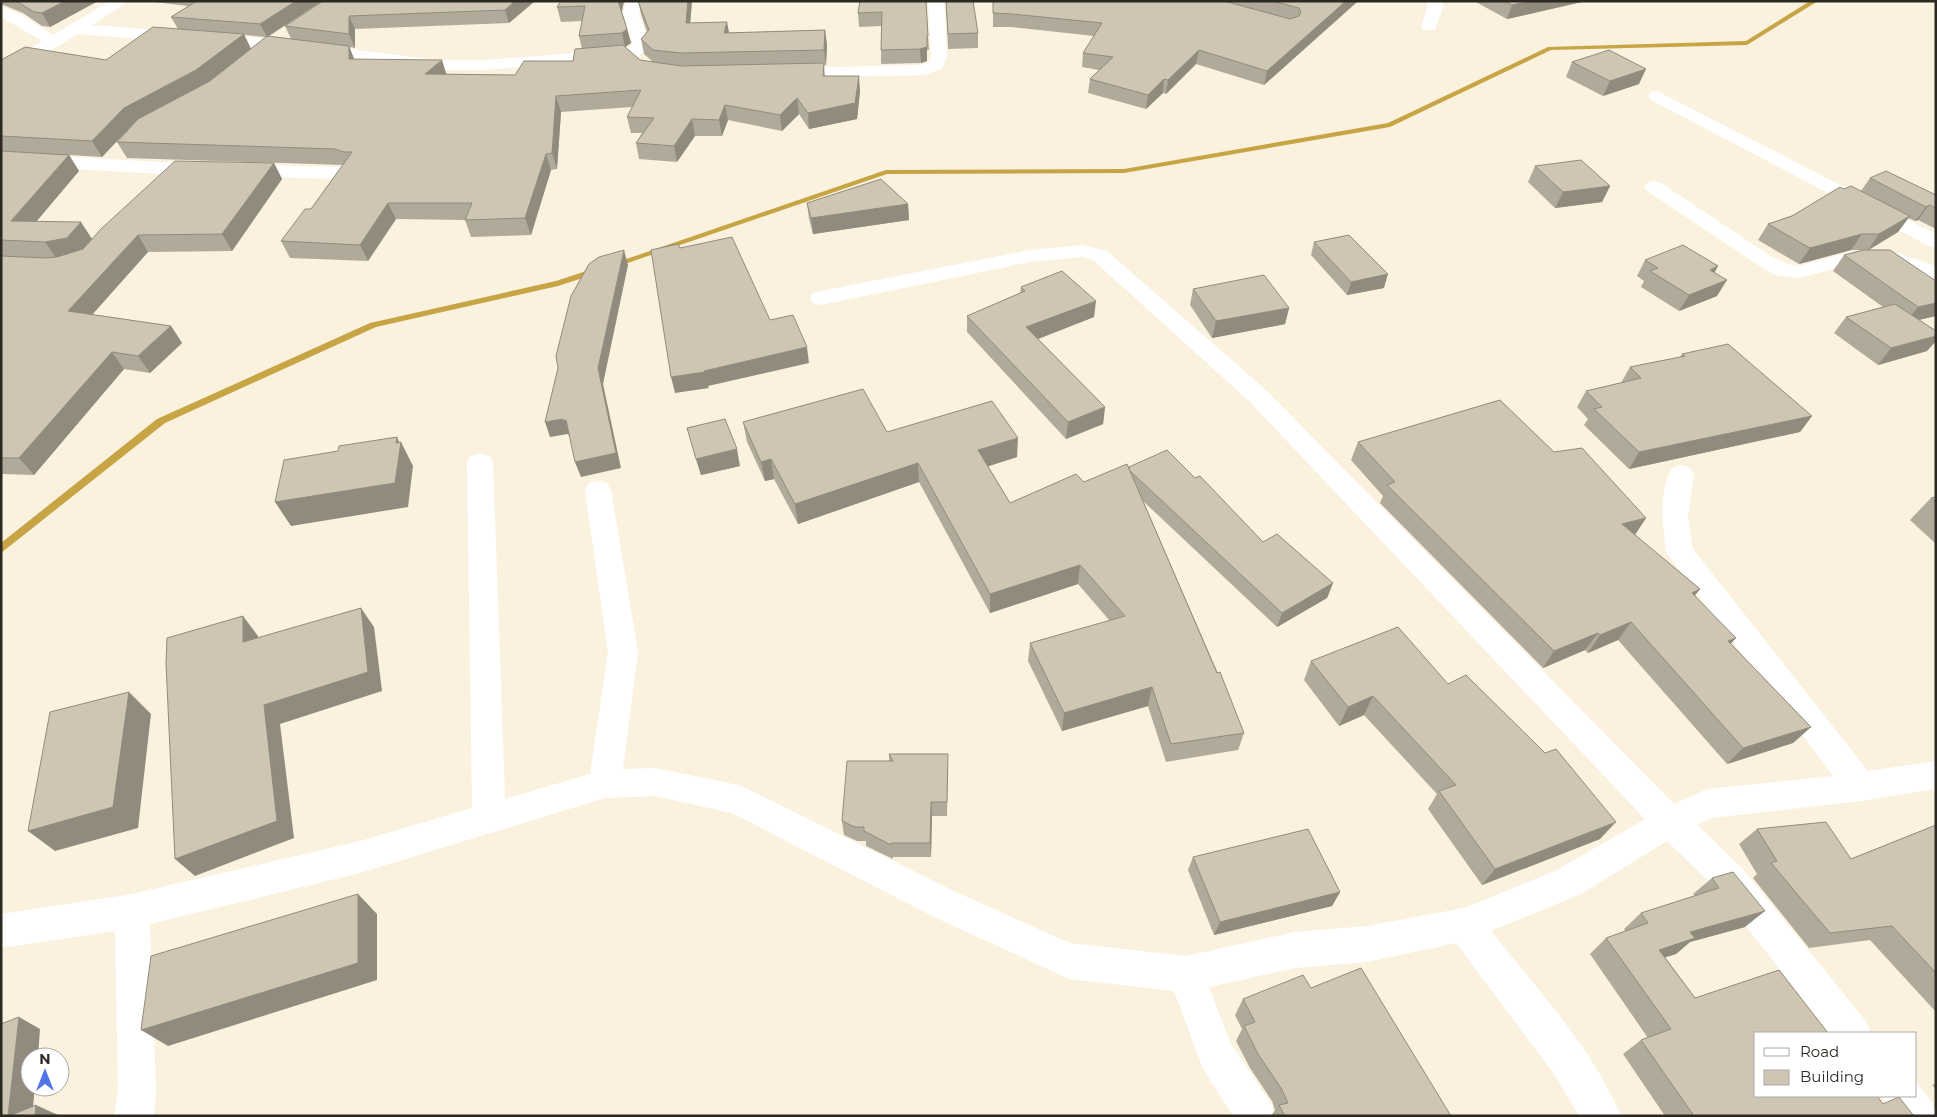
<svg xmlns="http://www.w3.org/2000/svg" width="1937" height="1117" viewBox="0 0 1937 1117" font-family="Montserrat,sans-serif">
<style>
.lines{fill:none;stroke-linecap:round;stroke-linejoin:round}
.stream{fill:#c7a444;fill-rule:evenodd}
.street{fill:#fff;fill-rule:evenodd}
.wall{fill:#b1aa9a;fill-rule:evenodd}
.shaded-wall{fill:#908b7d}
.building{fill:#cec6b3;stroke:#908b7d}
</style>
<rect width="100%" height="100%" fill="#faf2de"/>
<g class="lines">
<g class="stream">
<path d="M1810,1h8l-71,44 -196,5 -161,77 -266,46 -237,1 -271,93h-6l-1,-2 277,-95 238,-1 264,-46 160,-76 198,-6z"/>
<path d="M598,267l4,3 -1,2 -43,14 -182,41 -211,96 -164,130v-10l156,-124 213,-96 186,-42z"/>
</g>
<g class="street">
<path d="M110,1h19l-37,24 178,14 167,21h47l142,-11 7,-5 -10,-30 3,-13h16l-3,13 11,31 -13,13 -6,1 -147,11h-47l-167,-21 -192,-15 -71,43 -6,1v-12l41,-25 -41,-24v-11l21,9 31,20z"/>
<path d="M928,1h16l3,55 -5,13 -18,6 -136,3 -6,-1 -3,-4 3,-4 6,-1 133,-3 8,-3 2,-6z"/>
<path d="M1425,1h16l3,4 -9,25h-12l-2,-3 7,-22z"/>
<path d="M1657,91l279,143v14l-7,-2 -278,-146 -3,-4 3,-4z"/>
<path d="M1,153l178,10 163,4 7,2 3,4 -3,4 -7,2 -163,-4 -178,-10z"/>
<path d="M1654,181l7,2 111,74 16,7 11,2 52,-14h43l42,14v13l-44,-15h-40l-53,14 -24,-3 -17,-10 -111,-74 -3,-4 3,-4z"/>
<path d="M1082,245l25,6 158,138 409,415 33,-15 126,-13 -167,-224c-3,-25 -8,-61 6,-84l9,-3 9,3 4,6 -6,43 5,32 175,222 68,-10v28l-75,12 -150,17 -14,7 45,43 123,152 6,13h-42l-111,-143 -51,-49 -86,53 -90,37c45,57 102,117 130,185h-42l-25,-42 -98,-131 -89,19 -72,6 -86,19 22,57 39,58 6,14h-43l-30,-47 -29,-78 -105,-12 -135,-62 -202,-104 -77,-17 -50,2 -245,75 -210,51 6,166 -2,26h-40l4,-26 -3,-159 -114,17v-34l131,-20 228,-53 112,-33 -5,-346 4,-6 9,-3 9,3 4,6 12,337 85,-25 18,-122 -23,-162 4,-7 9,-2 9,2 4,7 27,162 -15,117 32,-1 83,17 12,5 208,103 112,50 116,13 109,-24 72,-6 97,-18 93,-38 88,-51 -396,-418 -156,-141 -11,-3 -52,5 -209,43 -8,-2 -3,-5 3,-5 8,-2 209,-41z"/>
<path d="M1916,1082l16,20 4,14h-43l-10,-20h33z"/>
</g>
</g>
<g class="wall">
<path d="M1,1h97l-48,26 -8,-1 -19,-13 -22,-9z"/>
<path d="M146,1h176l-53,35 22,3 -6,-13 38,-25h212l-26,22 -154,6v19l-6,-1 5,12 93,15 68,1 58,-14 9,-12 -3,-13 3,-15 -21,1 -4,-15 4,-6h63l-2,11 5,17 4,14 -6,4 15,13 13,2 -9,-8 -3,-15 6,-7 -6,-18 -3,-13h54l-2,22 39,10 96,-3 2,15 -1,20h-2l1,11 35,15 -3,28 -48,10 -10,-15 -17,17 -54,-11 -6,16h-27l-18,26 -38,-3 -3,-16 6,-10h-11l-4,-16 5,-10 -71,5 -4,57 -6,1 -20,65 -60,2 -6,-17 -69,-1 -28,42 -78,-3 -9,-17 30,-32 32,-44 -216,-7 -10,-16 16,-18 -31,33 -33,-2 10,16 -42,50 55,18 182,-76 8,16 -50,72 -84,1 -56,63 79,11 11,17 -32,30 -26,-4 -90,106 -33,-1v-414h105l72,-31 -7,-12 17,-11zM244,35l22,2 -15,12z"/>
<path d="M860,1l68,35 1,14h-2v11l-6,2 -40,1v-38l-22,1 -1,-14z"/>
<path d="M946,1l32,32v15l-30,1z"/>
<path d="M993,1h365l-94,84 -68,-21 -30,30 -3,-1 -17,16 -58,-16 2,-14 9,-9 -17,-3 1,-14 11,-17 -83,-9h-18z"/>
<path d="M1474,1h112l-79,18z"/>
<path d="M1572,62l67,22 -36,12 -37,-19z"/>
<path d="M1535,166l75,20 -8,16 -47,6 -27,-26z"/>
<path d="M1870,178l66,17v34l-18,-9 -3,1 -7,-3 -10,14 -29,18 67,66 -17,4 17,11v10l-9,10 -49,14 -44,-32 12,-16 37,-10 -50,-36 11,-16 18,-5h-11l-52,14 -41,-24 10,-16 93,-33z"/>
<path d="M807,203l101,1 1,16 -96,14 -4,-15z"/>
<path d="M1314,242l70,46 -37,7 -36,-40z"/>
<path d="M1645,260l70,12 2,24 -38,15 -38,-24 3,-6 -7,-5z"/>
<path d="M1021,287l73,30 -56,22 67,68 -2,17 -37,15 -99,-107v-16l53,-23z"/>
<path d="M1193,289l96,19 -4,16 -73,14 -22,-33z"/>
<path d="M1682,354l130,62 -12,16 -171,37 -45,-44 4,-6 -11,-12 9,-16 35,-8 9,-16 50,-10z"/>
<path d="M743,422l144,10 130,25 -29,9 22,37 74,-21 45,-15 134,75 70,41 -6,15 -50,29 -134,-126 101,232 -6,17 -72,12 -18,-56 -86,25 -34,-70 2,-18 80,-22 -32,-37 -88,29 -71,-131 -121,42 -24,-45 -9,2 -18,-39z"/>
<path d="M687,428l53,38 -39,9z"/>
<path d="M1358,442l196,10 92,66 -11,17 65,54 -5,6 36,49 80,83 -18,16 -66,21 -109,-124 -30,13 -3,-3 -42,18 -163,-165 3,-7 -32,-36z"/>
<path d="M1936,497v47l-26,-24 21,-22z"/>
<path d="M1311,661l137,23 97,69 55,86 -118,46 -54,-76 9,-15 -73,-79 -25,11 -35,-46z"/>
<path d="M889,754l59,15 -1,47h-15l-1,41h-38v2l-27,-13v-5h-9l-13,-6 -2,-14 47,-60z"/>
<path d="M1936,825v187l-66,-72 -61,8 -56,-70 4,-4 -18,-30 18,-15 94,30z"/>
<path d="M1193,857l147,35 -8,14 -118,29 -26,-65z"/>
<path d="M1733,872l12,55 -55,15 -14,12 -11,3 30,41 188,106 31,12h-249l-42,-62 18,-14 7,-2 -58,-84 16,-16 19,-7 -1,-2 17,-16 54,-17 -2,-2 19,-16z"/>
<path d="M1311,988l140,128h-180l4,-6 -3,-9 -22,-33 -14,-27 6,-12 -7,-14 8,-16z"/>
<path d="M1936,1083v6l-4,-4z"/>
</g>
<g class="shaded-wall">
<path d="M65,1h33l-48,26 -8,-14z"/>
<path d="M296,1h26l-55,36 -7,-13z"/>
<path d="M515,1h20l-26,22 -4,-13z"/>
<path d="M618,1h6l-3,14z"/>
<path d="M688,1h4l-3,36 -3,-14z"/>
<path d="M1346,1h12l-94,84 3,-14z"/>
<path d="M1531,1h55l-79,18 5,-14z"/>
<path d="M349,16l6,13v19l-6,-14z"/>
<path d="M727,22l3,15 -6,-4z"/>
<path d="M627,29l4,14 -6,4 -3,-14z"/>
<path d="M825,30l2,15 -1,20 -2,-15z"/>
<path d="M244,34l7,15 -47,36 -71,39 -31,33 -10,-16 32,-33z"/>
<path d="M349,46l6,15 -6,-2z"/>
<path d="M927,47v14l-6,2 -1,-14z"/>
<path d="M1199,50l-3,14 -30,30 2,-14z"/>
<path d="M442,60l5,16 -22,-2z"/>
<path d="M1646,69l-7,15 -36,12 7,-15z"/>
<path d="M859,76l1,15 -3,28 -48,10 -1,-16z"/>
<path d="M1164,79l-1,14 -17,16 2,-14z"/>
<path d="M556,96l5,16 -4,57 -5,-16z"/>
<path d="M797,98l2,16 -17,17 -2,-16z"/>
<path d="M725,105l3,15 -6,16 -3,-16z"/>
<path d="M692,119l3,17 -18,26 -3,-16z"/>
<path d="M546,154l5,16 -20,65 -6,-17z"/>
<path d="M69,155l10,16 -56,66 -12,-16z"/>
<path d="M274,163l8,16 -50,72 -10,-17z"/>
<path d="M1610,186l-8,16 -47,6 8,-16z"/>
<path d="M388,203l8,16 -28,42 -8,-16z"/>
<path d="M908,204l1,16 -96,14 -2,-16z"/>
<path d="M1929,205l-11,15 -3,1 11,-14z"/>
<path d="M1910,216l-12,16 -30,18 11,-16z"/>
<path d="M81,222l11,17 -13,15 -22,5 -12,-17z"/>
<path d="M1862,234l-11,16 -52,14 11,-16z"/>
<path d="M138,235l10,17 -68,76 -12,-17z"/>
<path d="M624,250l4,15 -25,119 18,84 -40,9 -6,-15 23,-94z"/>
<path d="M1718,266l-9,17 1,-13z"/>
<path d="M1388,274l-4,14 -37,7 4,-13z"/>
<path d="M1727,280l-10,16 -38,15 10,-16z"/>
<path d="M1096,301l-2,16 -69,27 1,-17z"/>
<path d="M1936,303v13l-31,7 13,-16z"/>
<path d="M1289,308l-4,16 -73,14 4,-17z"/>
<path d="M171,326l11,17 -32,30 -12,-17z"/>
<path d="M1936,336v5l-9,10 -49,14 13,-17z"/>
<path d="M807,347l2,16 -101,23 1,2 -34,5 -4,-16 33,-6z"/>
<path d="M112,352l12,17 -90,106 -15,-17z"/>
<path d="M1105,407l-2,17 -37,15 2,-17z"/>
<path d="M1812,416l-12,16 -171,37 10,-17z"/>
<path d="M563,419l3,1 6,16h-3l-1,-2 -18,3 -5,-15z"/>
<path d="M397,437l3,7 1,-2 12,24 -5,41 -117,19 -16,-24 121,-59z"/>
<path d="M1018,438l-1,19 -40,13 1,-20z"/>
<path d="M737,449l3,17 -39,9 -5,-16z"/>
<path d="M771,459l3,20 -9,2 -4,-19z"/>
<path d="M918,463l1,19 -121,42 -3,-20z"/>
<path d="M1646,518l-12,18 -12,-12z"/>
<path d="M1080,565l-2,19 -88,29v-19z"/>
<path d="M1333,583l-6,15 -50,29 5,-14z"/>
<path d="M1700,589l-14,18 6,-14z"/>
<path d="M361,608l13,19 8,64 -102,33 14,114 -99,38 -20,-17 89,-154z"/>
<path d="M243,616l15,20 1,26 -16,-20z"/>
<path d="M1631,622l-13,18 -30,13 12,-18z"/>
<path d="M1598,633l-13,17 -42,18 11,-17z"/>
<path d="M1736,638l-15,17 7,-14z"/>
<path d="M1152,687l-4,19 -86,25 2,-18z"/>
<path d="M129,692l22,22 -13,114 -83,23 -27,-20z"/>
<path d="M1373,696l-9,19 -25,11 9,-19z"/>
<path d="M1811,727l-18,16 -66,21 16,-16z"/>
<path d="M931,802l1,14 -1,41 -1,-14z"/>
<path d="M1616,822l-16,17 -118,46 13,-16z"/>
<path d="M1340,892l-8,14 -118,29 6,-13z"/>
<path d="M358,894l19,20v66l-209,66 -27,-16z"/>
<path d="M1765,911l-20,16 -55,15 -14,12 -35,11 18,-15 31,-18z"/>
<path d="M19,1017l21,12 -2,28h-8v30h5l-3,29h-24z"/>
<path d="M36,1105l22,10v1h-23z"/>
</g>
<g class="building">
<path d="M16,1h49l-23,12 -8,-1z"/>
<path d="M197,1h99l-36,23 -89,-7z"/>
<path d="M323,1h192l-10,9 -156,6v18l-64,-8z"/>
<path d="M561,1h57l9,28 -5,4 -43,3 6,-30 -28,1z"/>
<path d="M638,1h50l-2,22 41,-1 -3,11 101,-3 -1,20 -143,3 -28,-3 -12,-11 8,-9z"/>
<path d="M860,1h66l2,35h-1v11l-7,2 -39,1 1,-38 -24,1z"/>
<path d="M946,1h27l5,32 -30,1z"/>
<path d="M993,1h231l66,18 9,-3 2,-5 -2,-3 -26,-7h73l-79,70 -68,-21 -31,30 -4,-1 -16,16 -58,-16 23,-22 -30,-4 19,-30 -90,-9 -19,-1z"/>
<path d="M1504,1h27l-19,4z"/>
<path d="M153,27l91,7 -48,36 -72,38 -32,33 -91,-5v-76l24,-13 81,13z"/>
<path d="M267,36l82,10v13l93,1 -17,14 90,1 9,-14h49l2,-12 48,-4 17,15 41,6 143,-3 -1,13h36l-4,27 -47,10 -11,-15 -17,17 -55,-10 -6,15 -27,-1 -18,27 -38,-3 18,-25 -27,-1 14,-27 -85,6 -4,57 -6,1 -21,64 -60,2 7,-17h-84l-28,42 -79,-4 24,-32h6l41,-57h-8l-9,-3 -218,-7 21,-23 72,-38z"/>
<path d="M1609,50l37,19 -36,12 -38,-19z"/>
<path d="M1,151l68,4 -58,66 70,1 -14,16 -22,4 -44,-2z"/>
<path d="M1581,160l29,26 -47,6 -28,-26z"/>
<path d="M175,161l99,2 -52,71 -84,1 -70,76 103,15 -33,30 -26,-4 -93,106h-18v-202l44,2 12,-1 26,-8 18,-20z"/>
<path d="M1886,171l50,24v13l-7,-3 -3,2 -56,-29z"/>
<path d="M881,179l27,25 -97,14 -4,-15z"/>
<path d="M1851,186l59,30 -31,18h-17l-52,14 -42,-24 24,-8 48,-29 4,2z"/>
<path d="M1349,235l39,39 -37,8 -37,-40z"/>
<path d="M732,237l38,83 23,-5 14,32 -103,24 1,1 -34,5 -20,-127 27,-6 2,4z"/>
<path d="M1683,245l35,21 -8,4 17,10 -38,15 -39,-24 8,-3 -13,-8z"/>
<path d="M624,250l-26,118 18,85 -41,9 -9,-42 -3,1v-2l-18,3 13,-54 -2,-12 15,-60 18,-32 10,-7z"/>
<path d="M1864,250h26l46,31v22l-18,4 -74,-52z"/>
<path d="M1062,271l34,30 -70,26 79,80 -37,15 -101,-106 58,-25 -4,-4z"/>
<path d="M1264,275l25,33 -73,13 -23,-32z"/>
<path d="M1895,304l41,27v5l-45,12 -45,-31z"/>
<path d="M1728,344l84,72 -173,36 -45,-43 8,-2 -16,-16 55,-13 -11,-11 55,-11 -3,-2z"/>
<path d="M863,389l24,43 105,-31 26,37 -40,12 32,53 66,-29 8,8 43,-18 90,209 3,-1 24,61 -73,11 -19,-57 -88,26 -34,-70 95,-27 -45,-51 -90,29 -72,-131 -123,41 -24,-45 -10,3 -18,-40z"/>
<path d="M1500,400l54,52 28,-4 64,70 -24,6 78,65 -8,4 44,45 -8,3 83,86 -68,21 -112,-126 -31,13 -2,-2 -44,18 -167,-166 8,-3 -37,-40z"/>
<path d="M725,419l12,30 -41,10 -9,-31z"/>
<path d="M397,437l-1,6 5,-1 -6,41 -120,19 9,-42 54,-9 1,-5z"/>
<path d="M1167,450l28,28 5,-2 63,66 14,-8 56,49 -51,30 -152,-142 -1,-4z"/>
<path d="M1936,497v5l-5,-4z"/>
<path d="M361,608l7,64 -104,33 13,116 -102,38 -9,-196 1,-25 76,-22v26z"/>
<path d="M1398,627l50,57 18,-9 79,78 11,-4 60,73 -121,47 -56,-78 17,-6 -83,-89 -25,11 -37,-46z"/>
<path d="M129,692l-16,115 -85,24 22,-119z"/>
<path d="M889,754h59l-1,48h-16l-1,41h-39v2l-27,-14v-4h-9l-13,-6 5,-60h46z"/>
<path d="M1826,822l25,37 85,-34v148l-44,-47 -62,7 -59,-70 6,-2 -20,-32z"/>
<path d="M1308,829l32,63 -120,30 -27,-65z"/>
<path d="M1733,872l32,39 -75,21 5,6 -36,12 36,48 84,-28 49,63h-72v63h121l6,8 16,-7 15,19h-220l-53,-76 30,-11 -65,-91 42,-15 -7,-10 78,-25 -7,-10z"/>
<path d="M358,894v69l-217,67 10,-74z"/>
<path d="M1361,968l90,148h-166l-6,-11 9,-2 -7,-15 -23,-34 -14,-28 11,-4 -12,-23 60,-24 8,13z"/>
<path d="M19,1017l-11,99h-7v-92z"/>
<path d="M36,1105l-1,11h-26z"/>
</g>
<rect width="1937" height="1117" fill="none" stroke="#2c2922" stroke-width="5"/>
<rect x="1754" y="1032" width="162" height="65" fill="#ffffff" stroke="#aba9a7"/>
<rect x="1764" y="1048" width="25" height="8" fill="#ffffff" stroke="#aba9a7"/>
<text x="1800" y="1057" font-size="15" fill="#2c2922">Road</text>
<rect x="1764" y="1070" width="25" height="15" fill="#cec6b3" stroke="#aba9a7"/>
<text x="1800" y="1082" font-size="15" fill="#2c2922">Building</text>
<g transform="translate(45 1072)"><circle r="24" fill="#ffffff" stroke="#aba9a7"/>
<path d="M0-4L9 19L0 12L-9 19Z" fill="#5373e8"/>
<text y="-8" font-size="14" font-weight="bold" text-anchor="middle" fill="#2c2922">N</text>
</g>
</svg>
